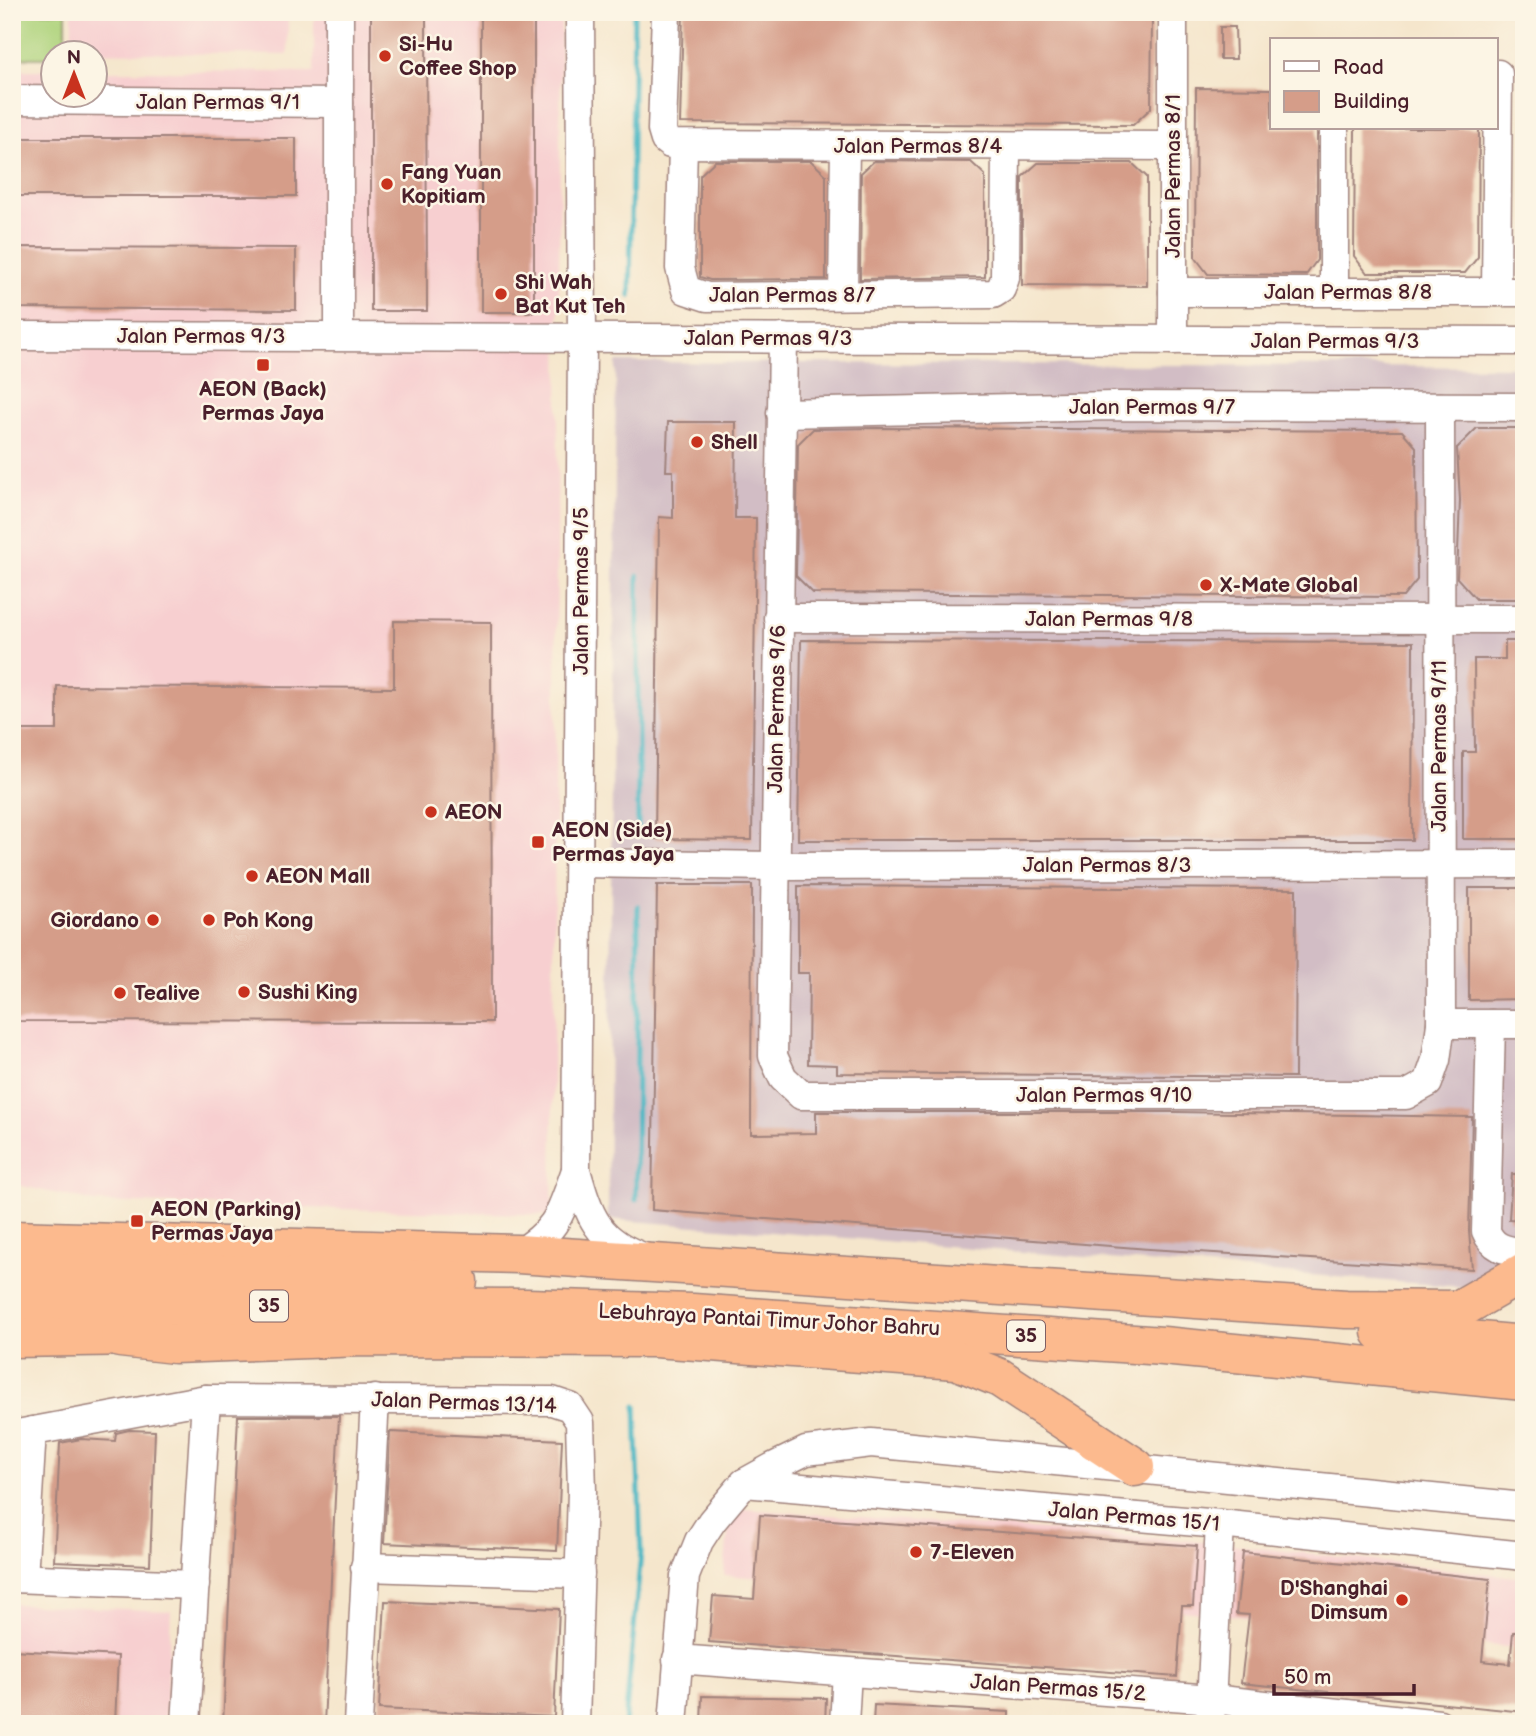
<svg xmlns="http://www.w3.org/2000/svg" width="1536" height="1736" viewBox="0 0 1536 1736" font-family="'Balsamiq Sans',sans-serif">
<style>
.built{fill:#f7cfd0}
.industrial{fill:#d2bdc5}
.green{fill:#aed37c;stroke:#7c7954;stroke-width:2}
.lines{fill:none;stroke-linecap:round;stroke-linejoin:round}
.stream{stroke:#49b7c4;stroke-width:5}
.building{fill:#d59d89}
.minor-casing{stroke:#a0827c;stroke-width:31}
.highway-casing{stroke:#a0827c;stroke-width:41}
.minor{stroke:#fff;stroke-width:28}
.highway{stroke:#fcba8e;stroke-width:38}
.poi-dot{fill:#c8321e;stroke:#fcf5e5;stroke-width:2.5}
.labels{text-anchor:middle;dominant-baseline:central;stroke-width:5;stroke-linejoin:round;paint-order:stroke}
.shield{fill:#fcf5e5;stroke:#7f5f63;stroke-width:2}
.shield-label{font-size:19px;font-weight:bold;fill:#4a1f2b}
.poi-label{font-size:21px;font-weight:bold;fill:#4a1f2b;stroke:#fcf5e5;text-anchor:start}
.street-label{font-size:21px;fill:#4a1f2b;stroke:#fcf5e5}
</style>
<rect width="100%" height="100%" fill="#fcf5e5"/>
<filter id="ink" filterUnits="userSpaceOnUse"><feTurbulence type="fractalNoise" baseFrequency=".0143" numOctaves="2"/><feDisplacementMap in="SourceGraphic" scale="14" xChannelSelector="R" yChannelSelector="G"/><feConvolveMatrix kernelMatrix="1 2 1 2 8 2 1 2 1" color-interpolation-filters="sRGB"/></filter>
<filter id="wash" filterUnits="userSpaceOnUse"><feTurbulence type="fractalNoise" baseFrequency=".00686" numOctaves="4" result="noise"/><feDisplacementMap in="SourceGraphic" scale="28" xChannelSelector="R" yChannelSelector="G"/><feGaussianBlur stdDeviation="1.57" result="paint"/><feColorMatrix in="noise" values="0 0 0 0 0 0 0 0 0 0 0 0 0 0 0 0 0 1.4 0 .05"/><feComposite in="paint" operator="in"/></filter>
<g filter="url(#wash)">
<rect width="100%" height="100%" fill="#f5e6cc"/>
<g class="built">
<path d="M72,12h216v43l-216,-3z"/>
<path d="M314,12h247l-9,1203 -456,-13 -84,-18v-1114h40v24h42l1,-23 219,1z"/>
<path d="M730,1508l469,33 325,37v71l-305,-35 -495,-39z"/>
<path d="M12,1604l159,7 -6,113h-153z"/>
</g>
<path class="industrial" d="M616,362l908,5v925l-916,-73z"/>
<path class="green" d="M12,12h54v40h-14v6h-40z"/>
<g class="lines">
<g class="stream">
<path d="M630,296l4,-284"/>
<path d="M638,830v-254"/>
<path d="M636,1200l2,-294"/>
<path d="M625,1724l16,-171 -5,-147"/>
</g>
</g>
<g id="blocks">
<g class="building">
<path d="M371,12h55l1,299h-56z"/>
<rect x="481" y="12" width="53" height="300"/>
<path d="M683,12h462l7,7 -1,89 -18,17 -453,-2z"/>
<path d="M1220,27h15l1,32h-16z"/>
<path d="M1196,88l76,1v39h45v132l-11,15 -98,-1 -13,-17z"/>
<path d="M1355,128h124l-1,129 -13,16h-98l-13,-17z"/>
<rect x="12" y="138" width="284" height="58"/>
<path d="M715,161h96l15,14v104l-116,1 -10,-3v-102z"/>
<path d="M874,161l97,1 14,13v102l-125,2 1,-106z"/>
<path d="M1038,163h94l15,14v109l-125,-1v-108z"/>
<path d="M12,247l284,1v62l-284,-2z"/>
<path d="M668,422h68l-1,96h21l-4,322 -97,-1 4,-322 14,1v-47h-7z"/>
<path d="M878,428l524,3 14,16 1,133 -14,17 -590,-4 -17,-17 2,-132 15,-15z"/>
<path d="M1477,428h47v171h-48l-19,-21 3,-78 -3,-52z"/>
<path d="M394,621l97,1 1,400 -480,-1v-291h45v-44l337,2z"/>
<path d="M801,640l612,2 -1,198h-614z"/>
<path d="M1505,641h19v198h-61v-87h12l-1,-93h31z"/>
<path d="M657,885h95l-1,249 65,-1v-21h360l296,5 -3,114 3,38 -323,-20 -497,-39z"/>
<path d="M798,886l498,3 -1,188 -458,-4v-8l-29,-1 1,-91h-11z"/>
<path d="M1469,888h55v111l-55,1z"/>
<path d="M1512,1174h12v46l-15,-1z"/>
<path d="M238,1416h101l-15,308h-101z"/>
<path d="M129,1430l26,1 -5,134 -96,-4 6,-118 21,-4 34,2 1,-8z"/>
<path d="M390,1432l172,8 -5,111 -173,-8z"/>
<path d="M760,1515l437,31 -4,60h-11l-5,71 -468,-35 4,-46 41,3z"/>
<path d="M1243,1552l247,27 -8,82 28,3 3,-32h11v80l-283,-29 8,-68 -13,-1z"/>
<path d="M385,1601l174,8 -5,108 -175,-8z"/>
<path d="M12,1650l106,6 -3,68h-103z"/>
<path d="M702,1696l124,2 -1,26h-124z"/>
<path d="M874,1705l135,7v12h-136z"/>
</g>
</g>
</g>
<g filter="url(#ink)">
<use href="#blocks" fill-opacity="0" stroke="#a0827c" stroke-width="2"/>
<g class="lines">
<g class="minor-casing">
<g id="minor">
<path d="M580,12l2,326 -6,832c13,46 21,72 70,88"/>
<path d="M666,12l-4,118 3,10 5,4 502,2"/>
<path d="M12,100l327,3"/>
<path d="M1334,128v164"/>
<path d="M683,145l-3,123 6,22 21,7 286,-3 8,-5 4,-11 1,-132"/>
<path d="M1173,292h351"/>
<path d="M1496,292l2,-218"/>
<path d="M843,295l2,-150"/>
<path d="M12,336l1512,5"/>
<path d="M339,336v-324"/>
<path d="M783,338l-10,718 10,22 18,17h605l22,-12 8,-23 5,-36 -1,-617"/>
<path d="M1173,340v-328"/>
<path d="M781,413l332,-7 411,1"/>
<path d="M778,618l746,1"/>
<path d="M580,863l196,3 748,-2"/>
<path d="M1441,1024h83"/>
<path d="M1491,1024l-5,207c7,18 20,19 38,22"/>
<path d="M518,1254c41,-25 42,-40 58,-84"/>
<path d="M12,1435l194,-36 346,2 18,6 10,15 2,69 -7,233"/>
<path d="M744,1483l476,41 304,32"/>
<path d="M365,1567l215,7"/>
<path d="M12,1578l183,7"/>
<path d="M23,1578l9,-147"/>
<path d="M677,1659l535,40 227,25"/>
<path d="M186,1724l20,-325"/>
<path d="M358,1724l17,-325"/>
<path d="M673,1724l12,-148 14,-35 13,-20 32,-38 29,-16 33,-16 65,-8 653,64"/>
<path d="M844,1724l3,-52"/>
<path d="M1210,1724l10,-200"/>
</g>
</g>
<g class="highway-casing">
<g id="highway">
<path d="M12,1240l506,14 828,55 112,1 66,-38"/>
<path d="M12,1273l124,-1 322,9"/>
<path d="M12,1305l515,3 166,5 470,33 361,35"/>
<path d="M1381,1332l143,13"/>
<path d="M12,1338l132,-2"/>
<path d="M120,1338l54,6 190,-7 291,1 301,22 44,18 135,89"/>
</g>
</g>
<use href="#minor" class="minor"/>
<use href="#highway" class="highway"/>
</g>
</g>
<g class="poi-dot">
<circle cx="385" cy="56" r="7"/>
<circle cx="387" cy="184" r="7"/>
<circle cx="501" cy="294" r="7"/>
<rect x="256" y="358" width="14" height="14" rx="3.5"/>
<circle cx="697" cy="442" r="7"/>
<circle cx="1206" cy="585" r="7"/>
<circle cx="431" cy="812" r="7"/>
<rect x="531" y="835" width="14" height="14" rx="3.5"/>
<circle cx="252" cy="876" r="7"/>
<circle cx="153" cy="920" r="7"/>
<circle cx="209" cy="920" r="7"/>
<circle cx="244" cy="992" r="7"/>
<circle cx="120" cy="993" r="7"/>
<rect x="130" y="1214" width="14" height="14" rx="3.5"/>
<circle cx="916" cy="1552" r="7"/>
<circle cx="1402" cy="1600" r="7"/>
</g>
<g class="labels">
<g class="shield">
<rect x="250" y="1290.5" width="38" height="31" rx="5"/>
<rect x="1007" y="1320.5" width="38" height="31" rx="5"/>
</g>
<g class="shield-label">
<text x="269" y="1306">35</text>
<text x="1026" y="1336">35</text>
</g>
<g class="poi-label">
<text x="399" y="44">Si-Hu<tspan x="399" dy="24">Coffee Shop</tspan></text>
<text x="401" y="172">Fang Yuan<tspan x="401" dy="24">Kopitiam</tspan></text>
<text x="515" y="282">Shi Wah<tspan x="515" dy="24">Bat Kut Teh</tspan></text>
<text x="263" y="389" text-anchor="middle">AEON (Back)<tspan x="263" dy="24">Permas Jaya</tspan></text>
<text x="711" y="442">Shell</text>
<text x="1220" y="585">X-Mate Global</text>
<text x="445" y="812">AEON</text>
<text x="552" y="830">AEON (Side)<tspan x="552" dy="24">Permas Jaya</tspan></text>
<text x="266" y="876">AEON Mall</text>
<text x="139" y="920" text-anchor="end">Giordano</text>
<text x="223" y="920">Poh Kong</text>
<text x="258" y="992">Sushi King</text>
<text x="134" y="993">Tealive</text>
<text x="151" y="1209">AEON (Parking)<tspan x="151" dy="24">Permas Jaya</tspan></text>
<text x="930" y="1552">7-Eleven</text>
<text x="1388" y="1588" text-anchor="end">D'Shanghai<tspan x="1388" dy="24">Dimsum</tspan></text>
</g>
<g class="street-label">
<text x="218" y="102">Jalan Permas 9/1</text>
<text x="918" y="146">Jalan Permas 8/4</text>
<text transform="translate(1173 176) rotate(-90)">Jalan Permas 8/1</text>
<text x="1348" y="292">Jalan Permas 8/8</text>
<text x="792" y="295">Jalan Permas 8/7</text>
<text x="201" y="336">Jalan Permas 9/3</text>
<text x="768" y="338">Jalan Permas 9/3</text>
<text x="1335" y="341">Jalan Permas 9/3</text>
<text x="1152" y="407">Jalan Permas 9/7</text>
<text transform="translate(581 591) rotate(-90)">Jalan Permas 9/5</text>
<text x="1109" y="619">Jalan Permas 9/8</text>
<text transform="translate(777 709) rotate(-89)">Jalan Permas 9/6</text>
<text transform="translate(1439 746) rotate(-90)">Jalan Permas 9/11</text>
<text x="1107" y="865">Jalan Permas 8/3</text>
<text x="1104" y="1095">Jalan Permas 9/10</text>
<text transform="translate(769 1320) rotate(3)">Lebuhraya Pantai Timur Johor Bahru</text>
<text transform="translate(464 1403) rotate(2)">Jalan Permas 13/14</text>
<text transform="translate(1134 1517) rotate(5)">Jalan Permas 15/1</text>
<text transform="translate(1058 1688) rotate(4)">Jalan Permas 15/2</text>
</g>
</g>
<rect width="1536" height="1736" fill="none" stroke="#fcf5e5" stroke-width="42"/>
<rect x="1270" y="38" width="228" height="91" fill="#fcf5e5" stroke="#b59f9b" stroke-width="2"/>
<rect x="1284" y="61" width="35" height="10" fill="#ffffff" stroke="#b59f9b" stroke-width="2"/>
<text x="1333" y="74" font-size="21" fill="#4a1f2b">Road</text>
<rect x="1284" y="91" width="35" height="21" fill="#d59d89" stroke="#b59f9b" stroke-width="2"/>
<text x="1333" y="108" font-size="21" fill="#4a1f2b">Building</text>
<g transform="translate(74 74)"><circle r="33" fill="#fcf5e5" stroke="#b59f9b" stroke-width="2"/>
<path d="M0-5L12 26L0 18L-12 26Z" fill="#c8321e"/>
<text y="-10" font-size="19" font-weight="bold" text-anchor="middle" fill="#4a1f2b">N</text>
</g>
<path d="M1274 1684v10h140v-10" fill="none" stroke="#4a1f2b" stroke-width="3.5"/>
<text x="1284" y="1684" font-size="21" fill="#4a1f2b" stroke="#fcf5e5" stroke-width="5" paint-order="stroke">50 m</text>
</svg>
